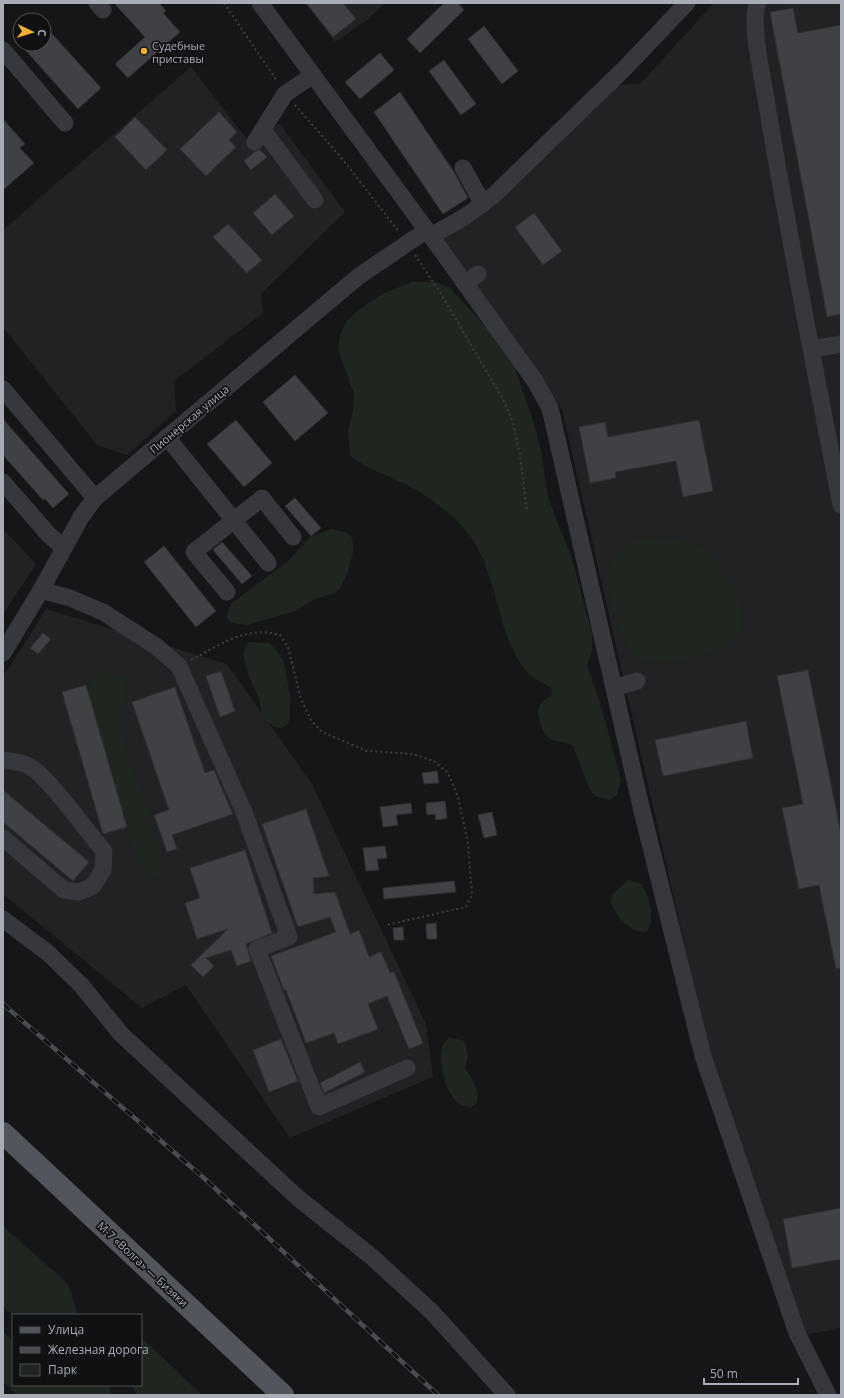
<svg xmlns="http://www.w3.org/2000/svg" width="844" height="1398" viewBox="0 0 844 1398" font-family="'Open Sans',sans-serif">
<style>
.built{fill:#222225}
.green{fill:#1e261f}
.building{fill:#404145;stroke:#303034}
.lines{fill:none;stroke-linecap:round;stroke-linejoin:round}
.path{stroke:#3d3f44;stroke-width:2;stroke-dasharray:2 3;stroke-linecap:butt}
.minor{stroke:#37383d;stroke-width:17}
.major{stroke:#53555c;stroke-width:22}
.rail-casing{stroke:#4a4c52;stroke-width:4.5}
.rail{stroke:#111113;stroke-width:3;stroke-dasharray:9;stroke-linecap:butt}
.poi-dot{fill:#f2b134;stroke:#111113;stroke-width:1.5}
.labels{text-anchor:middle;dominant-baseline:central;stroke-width:3.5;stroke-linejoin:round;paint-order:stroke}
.poi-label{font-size:11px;fill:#a8adb8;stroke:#111113;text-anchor:start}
.street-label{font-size:11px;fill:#a8adb8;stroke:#111113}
</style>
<rect width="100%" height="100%" fill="#161618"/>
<g class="built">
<path d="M306,3h79l-19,18 -31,21z"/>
<path d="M714,3h127v1325l-36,7 -71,-174 -172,-752 -128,-173 102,-84 62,-65 43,-4z"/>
<path d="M191,67l63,81 25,-25 66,89 -84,82 2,19 -89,68 2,30 -49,44 -30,-10 -94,-118v-97z"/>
<path d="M3,529l33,35 -33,50z"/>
<path d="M46,609l181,55 85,120 114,240 7,53 -143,61 -104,-153 -44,23 -139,-114v-219l8,-10z"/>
</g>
<g class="green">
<path d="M412,282h23l14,5 49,53 14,20 23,67 6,23 7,48 23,58 21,77v17l-5,15 13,38 21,77 -4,15 -7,5 -15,-4 -5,-6 -17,-44c-7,-5 -16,-3 -23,-7 -8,-4 -15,-27 -10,-34 2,-4 8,-7 12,-10l-1,-7c-8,-5 -19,-10 -25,-17 -31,-39 -27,-96 -56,-135 -15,-20 -41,-40 -63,-51 -20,-10 -40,-16 -57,-29l-2,-24 5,-22 1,-16 -16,-44 2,-15 7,-14 11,-11 26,-17z"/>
<path d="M332,529l13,3 6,4 3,12 -5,21 -9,19 -5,5 -20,6 -20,12 -48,14 -15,-2 -5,-4 2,-12 4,-5 54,-40 24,-26z"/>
<path d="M642,538c22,2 48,1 68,13 18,11 37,59 30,79 -4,10 -11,16 -21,20 -20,9 -66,18 -85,5 -11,-9 -26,-59 -26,-73 0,-6 2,-15 4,-21 5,-12 19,-19 30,-23z"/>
<path d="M248,642l22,1 14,18 6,36v21l-3,7 -6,3 -7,-1 -11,-9 -4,-19 -11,-25 -5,-20z"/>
<path d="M99,673h14l12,4 2,14 -6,27 3,28 7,22 12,27 19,59v20l-5,4 -12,-5 -7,-11 -49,-159c0,-12 -2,-24 10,-30z"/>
<path d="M629,880l13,4c7,14 15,35 4,48 -12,0 -18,-5 -26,-14 -16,-19 -8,-25 9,-38z"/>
<path d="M449,1037l16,4 3,15 -3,12c7,11 15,22 12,35l-6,4c-3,-1 -7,-1 -9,-2 -16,-7 -24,-42 -20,-58 1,-3 5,-7 7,-10z"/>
<path d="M3,1226l65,58 10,31 -65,1 -10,-10z"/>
<path d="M3,1332l10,9v44h96l2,10h-94l-14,-13z"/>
<path d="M141,1337l61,58h-65l-5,-10h9z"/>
</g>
<g class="building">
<path d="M114,3h45l7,8 -3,2 17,19 -52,46 -13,-14 30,-27z"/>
<path d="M306,3h37l13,16 -23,18z"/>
<path d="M444,3h14l6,7 -44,43 -13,-14z"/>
<path d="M793,8l5,25 43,-8v289l-14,3 -57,-305z"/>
<path d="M44,25l57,63 -23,21 -58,-65h24z"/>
<path d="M484,26l34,45 -16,13 -34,-45z"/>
<path d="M380,53l14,17 -34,29 -15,-17z"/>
<path d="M444,60l32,44 -15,11 -32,-44z"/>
<path d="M400,92l54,80 14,26 -25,16 -69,-102z"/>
<path d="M219,112l18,20 -8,8 7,7 -30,29 -26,-27z"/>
<path d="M135,117l32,33 -21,20 -31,-33z"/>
<path d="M3,119l22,25 -5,4 14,15 -31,27z"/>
<path d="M260,150l7,7 -16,13 -7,-9 10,-9z"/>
<path d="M275,194l19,22 -22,19 -19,-22z"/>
<path d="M534,213l28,38 -19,14 -28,-38z"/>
<path d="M228,224l34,36 -15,13 -34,-36z"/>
<path d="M295,375l33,38 -33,28 -32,-39z"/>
<path d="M3,419l66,75 -16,14 -8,-9 -2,1 -40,-45z"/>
<path d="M236,420l36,43 -28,24 -37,-43z"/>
<path d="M699,420l14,71 -30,6 -7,-36 -61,11 1,6 -26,5 -11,-56 26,-5 3,15z"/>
<path d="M295,498l26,30 -10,8 -26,-30z"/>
<path d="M222,542l30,34 -10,8 -29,-34z"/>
<path d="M164,546l52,65 -20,16 -52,-65z"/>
<path d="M43,633l8,6 -13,15 -8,-6z"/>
<path d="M808,670l33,164v134l-5,1 -17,-84 -20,4 -17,-81 21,-4 -26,-128z"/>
<path d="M221,671l14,40 -15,6 -14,-41z"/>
<path d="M86,685l41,142 -24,7 -41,-142z"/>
<path d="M175,687l30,86 9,-3 19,44 -61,21 5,14 -10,3 -13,-37 15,-5 -37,-108z"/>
<path d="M746,721l7,37 -90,18 -8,-36z"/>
<path d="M437,771l2,12 -15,1 -2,-11z"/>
<path d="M3,790l86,72 -16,19 -70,-59z"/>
<path d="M445,801l2,17 -11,2 -1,-6 -8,1 -1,-12z"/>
<path d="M411,803l1,10 -16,2 2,10 -15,2 -3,-20z"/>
<path d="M306,809l23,67 -16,2 1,16 21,-2 15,42 9,-4 10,27 12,-5 9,21 4,-1 29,71 -14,6 -22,-53 -19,8 10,25 -40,15 -4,-11 -28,10 -20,-53h-2l-13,-34 65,-24 -6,-15 -32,10 -36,-103z"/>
<path d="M492,812l5,23 -13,3 -6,-23z"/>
<path d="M385,846l2,12 -10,1 2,11 -13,1 -3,-23z"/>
<path d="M245,850l27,83 -26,11 5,17 -14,5 -6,-16 -25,8 8,8 -11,11 -12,-12 37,-36 -31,10 -12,-36 15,-5 -10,-30z"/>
<path d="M454,881l2,11 -72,7 -1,-11z"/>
<path d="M436,923l1,16h-10l-1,-15z"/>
<path d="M403,927l1,13h-10l-1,-12z"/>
<path d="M281,1039l17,42 -29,11 -16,-42z"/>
<path d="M360,1062l5,10 -41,21 -4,-10z"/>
<path d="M841,1208v51l-49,9 -9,-49z"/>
</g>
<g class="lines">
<g class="path">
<path d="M224,3l53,78"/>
<path d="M295,105l49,56 55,71"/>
<path d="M415,255l26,39 63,107 9,22 7,32 7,56"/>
<path d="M191,660c29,-15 55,-35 89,-25l8,12 13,52 10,21 11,12 45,19 46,3 21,7 14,12 10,24 10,46 4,52 -6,12 -80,18"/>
</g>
<g class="minor">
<path d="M97,3l6,7"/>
<path d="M260,3l171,233 104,145 15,27 92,403 61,245 94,277 31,62"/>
<path d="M758,3c-9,16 5,76 8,96 22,135 49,270 75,406"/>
<path d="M3,50l62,73"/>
<path d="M263,130l52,70"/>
<path d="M255,142l30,-48 28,-19"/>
<path d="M463,168l20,36"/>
<path d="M431,236l35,-20 28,-21 132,-128 61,-64"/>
<path d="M465,284l13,-10"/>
<path d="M812,349l29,-5"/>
<path d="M3,389l92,109"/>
<path d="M167,437l101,126"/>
<path d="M3,482l46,53 14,12"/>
<path d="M41,590l29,8 33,14 54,35 22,19 65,146 45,125 -32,12 62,158 88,-39"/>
<path d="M227,592l-33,-40 68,-54 31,39"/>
<path d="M3,653l38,-63 40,-73 14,-19 264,-222 68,-46"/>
<path d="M614,688l23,-7"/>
<path d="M3,760c8,1 17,2 24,5 19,8 61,68 77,86l-1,19 -10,16 -14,6 -15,-2 -61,-52"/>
<path d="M3,919l45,34 33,32 40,49 177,164 74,59 60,55 75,83"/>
</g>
<path class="major" d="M3,1133l280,262"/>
<g class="rail-casing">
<path id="rail" d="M3,1004l202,175 233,216"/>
</g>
<use href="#rail" class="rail"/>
</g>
<circle class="poi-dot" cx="144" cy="51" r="4"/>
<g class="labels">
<g class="poi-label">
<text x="152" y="45">Судебные<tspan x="152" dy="13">приставы</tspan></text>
</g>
<g class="street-label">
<text transform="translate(189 419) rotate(-40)">Пионерская улица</text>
<text transform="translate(143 1264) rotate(43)">М-7 «Волга» — Бизяки</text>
</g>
</g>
<rect width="844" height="1398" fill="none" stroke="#a8adb8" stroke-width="8"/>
<rect x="12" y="1314" width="130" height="72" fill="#111113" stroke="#4d4f55"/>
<rect x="20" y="1327" width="20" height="6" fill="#53555c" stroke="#4d4f55"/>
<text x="48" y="1334" font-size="12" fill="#a8adb8">Улица</text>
<rect x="20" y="1347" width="20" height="6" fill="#4a4c52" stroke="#4d4f55"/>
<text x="48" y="1354" font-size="12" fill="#a8adb8">Железная дорога</text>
<rect x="20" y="1364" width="20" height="12" fill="#1e261f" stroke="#4d4f55"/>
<text x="48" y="1374" font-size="12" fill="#a8adb8">Парк</text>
<g transform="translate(32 32) rotate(94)"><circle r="19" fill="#111113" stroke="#4d4f55"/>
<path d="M0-3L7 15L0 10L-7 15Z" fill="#f2b134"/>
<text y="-6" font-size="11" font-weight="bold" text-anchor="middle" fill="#a8adb8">С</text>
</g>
<path d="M704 1378v6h94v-6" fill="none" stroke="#a8adb8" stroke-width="2"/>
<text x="710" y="1378" font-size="12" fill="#a8adb8" stroke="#111113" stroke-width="3" paint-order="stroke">50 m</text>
</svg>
